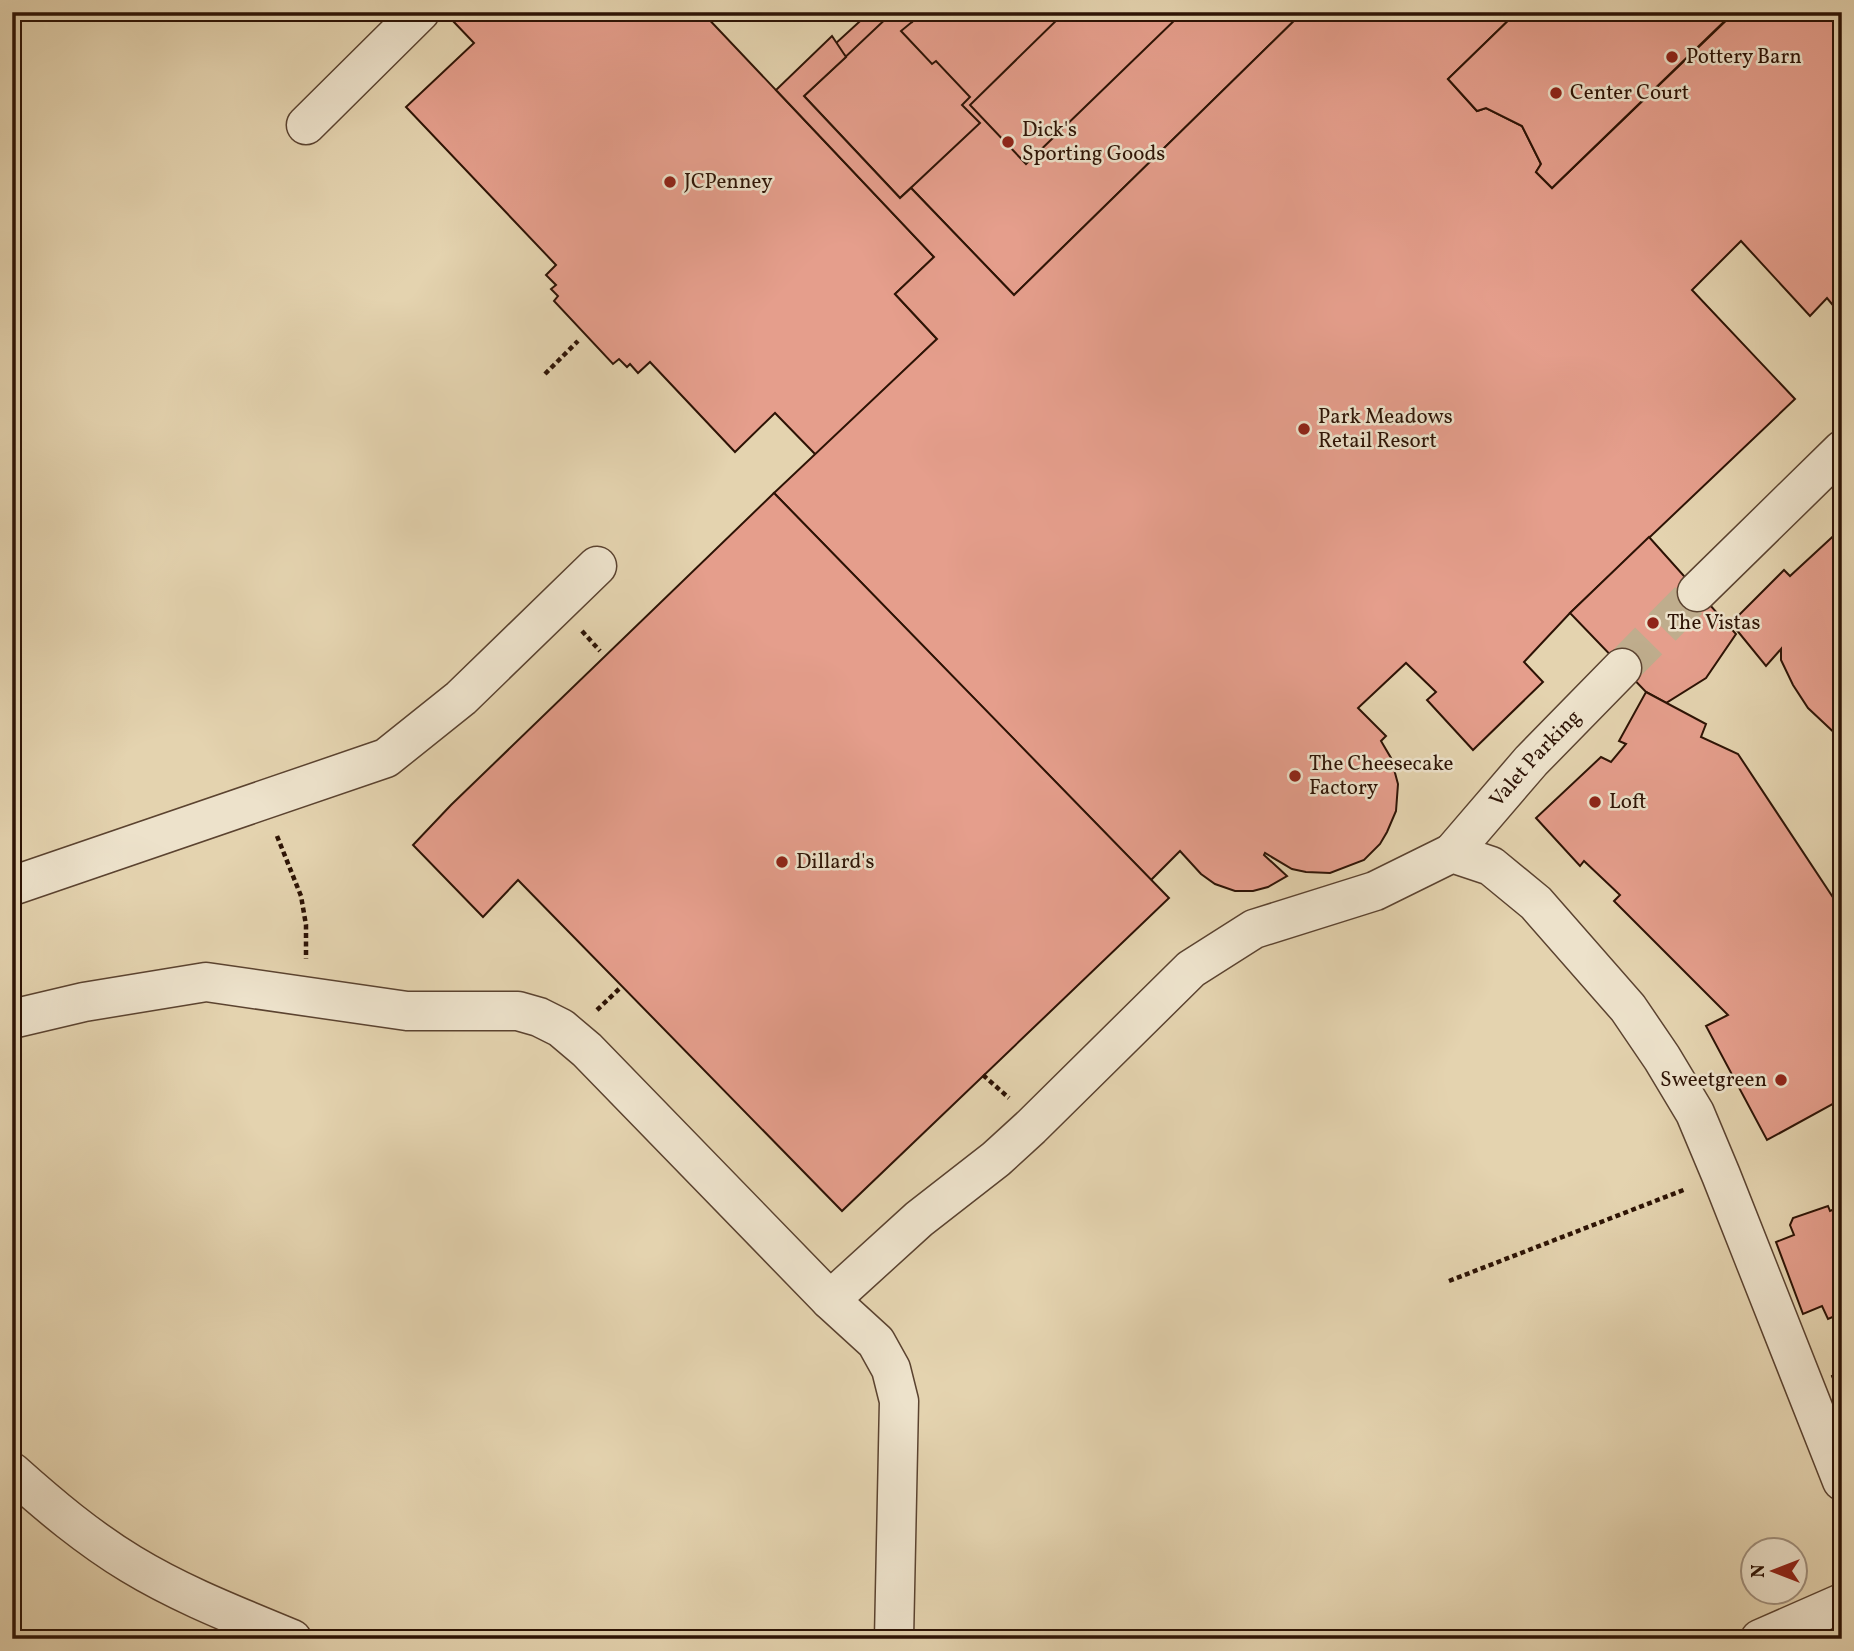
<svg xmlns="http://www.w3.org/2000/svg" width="1854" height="1651" viewBox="0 0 1854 1651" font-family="Vollkorn,serif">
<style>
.building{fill:#e59e8c;stroke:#2d1305;stroke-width:2}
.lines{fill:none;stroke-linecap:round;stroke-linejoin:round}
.street-tunnel{stroke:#bfad8d;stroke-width:38;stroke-dasharray:38 19;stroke-linecap:butt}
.street-casing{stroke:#5b4330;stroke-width:41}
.path{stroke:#2d1305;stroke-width:4.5;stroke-dasharray:5 3.5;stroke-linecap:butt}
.street{stroke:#ede2cb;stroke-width:38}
.poi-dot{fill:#8f2418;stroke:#ede2cb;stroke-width:2.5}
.labels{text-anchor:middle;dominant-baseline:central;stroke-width:5;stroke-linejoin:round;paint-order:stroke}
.poi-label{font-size:21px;fill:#2d1305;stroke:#ede2cb;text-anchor:start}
.street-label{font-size:21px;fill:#2d1305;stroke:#ede2cb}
</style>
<rect width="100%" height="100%" fill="#e4d3af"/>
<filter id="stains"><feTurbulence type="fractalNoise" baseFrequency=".00286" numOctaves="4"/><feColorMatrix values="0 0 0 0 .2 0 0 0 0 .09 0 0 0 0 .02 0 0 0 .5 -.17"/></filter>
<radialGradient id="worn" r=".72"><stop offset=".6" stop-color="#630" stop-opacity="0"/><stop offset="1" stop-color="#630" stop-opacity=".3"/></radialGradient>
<g class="building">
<path d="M461,12h241l232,245 -39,37 42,45 -121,116 -41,-42 -40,39 -85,-90 -12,11 -8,-9 -3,3 -8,-8 -6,5 -59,-63 4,-5 -7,-7 5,-4 -10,-10 10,-10 -150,-158 68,-64 -22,-23z"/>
<path d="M870,12h18l3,3 2,-3h10l9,10 9,-10h382l-289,283 -103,-107 -11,10 -96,-102 42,-39 -11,-13z"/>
<path d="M893,12h10l9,10 -11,9 31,33 4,-3 34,36 -8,8 18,18 -80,75 -96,-102z"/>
<path d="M1065,12h110l4,4 -153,148 -56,-59z"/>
<path d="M1303,12h214l-69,67 29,32 9,-3 36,18 19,38 -5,8 16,16 183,-176h107v291l-6,6 -9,-11 -17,18 -69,-75 -49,49 103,109 -225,214 -46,49 19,20 -70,68 -46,-50 9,-8 -30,-29 -48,45 28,28 -5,5 10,17 7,26 -2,27 -9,21 -7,12 -16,16 -34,13 -24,-1 -14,-3 -27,-16 -1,2 23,21 -19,11 -15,4h-18l-20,-7 -14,-10 -21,-23 -29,29 -377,-387 163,-154 -42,-45 39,-37 -158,-167 56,-54 14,21 -42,39 96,102 11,-10 103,107z"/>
<path d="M1517,12h217l-182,176 -16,-16 5,-8 -19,-38 -36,-18 -9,3 -29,-32z"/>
<path d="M774,493l395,405 -327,313 -324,-331 -35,37 -70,-72 38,-40z"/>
<path d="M1842,528v212l-34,-32 -15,-23 -12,-25v-11l-15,17 -35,-43 53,-53 6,6z"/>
<path d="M1649,537l87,97 -30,44 -40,25 -20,-11 -76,-79z"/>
<path d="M1646,692l60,32 -5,13 37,17 104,157v188l-75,41 -61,-114 22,-11 -114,-114 6,-6 -36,-34 -4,5 -44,-48 65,-61 10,5 15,-18 -7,-3z"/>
<path d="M1828,1206l2,5 12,-5v107l-14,6 -6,-13 -19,8 -27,-72 18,-7 -4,-10 3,-7z"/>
<path d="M1842,1371v30l-10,-25z"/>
</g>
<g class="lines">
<path class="street-tunnel" d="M1622,668l75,-76"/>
<g class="street-casing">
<g id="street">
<path d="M306,125l114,-113"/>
<path d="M1697,592l145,-142"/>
<path id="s1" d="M1452,853l79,-92 91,-93"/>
<path d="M12,886l374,-128 75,-60 136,-132"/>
<path d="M12,1019l72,-17 122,-20 201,29h111l21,6 22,11 26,22 243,250 46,42 15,27 8,32 -5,238"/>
<path d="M830,1300l89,-81 77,-60 35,-32 160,-158 63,-40 121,-38 77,-38 39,13 45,37 92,105 34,50 33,55 26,62 121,306"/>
<path d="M12,1472c38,34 76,66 119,92 51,31 106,52 161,75"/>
<path d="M1760,1639l82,-36"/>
</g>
</g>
<g class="path">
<path d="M545,374l33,-33"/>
<path d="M582,631l18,20"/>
<path d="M277,836l24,60 5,29v34"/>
<path d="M597,1010l22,-21"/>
<path d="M983,1075l26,23"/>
<path d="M1449,1281l237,-92"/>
</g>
<use href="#street" class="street"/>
</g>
<g class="poi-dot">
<circle cx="1672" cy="57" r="7"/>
<circle cx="1556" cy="93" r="7"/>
<circle cx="1008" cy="142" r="7"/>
<circle cx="670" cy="182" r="7"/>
<circle cx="1304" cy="429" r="7"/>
<circle cx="1653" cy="623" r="7"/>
<circle cx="1295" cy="776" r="7"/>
<circle cx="1595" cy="802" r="7"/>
<circle cx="782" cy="862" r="7"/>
<circle cx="1781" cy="1080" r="7"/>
</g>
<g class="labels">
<g class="poi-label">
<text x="1686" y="57">Pottery Barn</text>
<text x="1570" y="93">Center Court</text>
<text x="1022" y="130">Dick's<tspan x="1022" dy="24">Sporting Goods</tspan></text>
<text x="684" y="182">JCPenney</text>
<text x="1318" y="417">Park Meadows<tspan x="1318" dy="24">Retail Resort</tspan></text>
<text x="1667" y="623">The Vistas</text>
<text x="1309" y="764">The Cheesecake<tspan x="1309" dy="24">Factory</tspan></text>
<text x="1609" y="802">Loft</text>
<text x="796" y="862">Dillard's</text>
<text x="1767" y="1080" text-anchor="end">Sweetgreen</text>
</g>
<g class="street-label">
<text stroke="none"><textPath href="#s1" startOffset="126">Valet Parking</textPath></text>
</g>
</g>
<rect width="1854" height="1651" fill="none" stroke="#e4d3af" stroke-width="42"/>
<rect x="14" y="14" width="1826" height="1623" fill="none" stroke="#2d1305" stroke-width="3.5"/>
<rect x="21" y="21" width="1812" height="1609" fill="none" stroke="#2d1305" stroke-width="2"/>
<g transform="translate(1774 1571) rotate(270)"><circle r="33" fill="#ede2cb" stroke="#a08f7c" stroke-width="2"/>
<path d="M0-5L12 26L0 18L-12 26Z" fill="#8f2418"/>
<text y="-10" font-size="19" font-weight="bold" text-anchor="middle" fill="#2d1305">N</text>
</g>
<rect width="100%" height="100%" filter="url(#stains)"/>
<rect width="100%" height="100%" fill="url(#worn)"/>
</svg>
